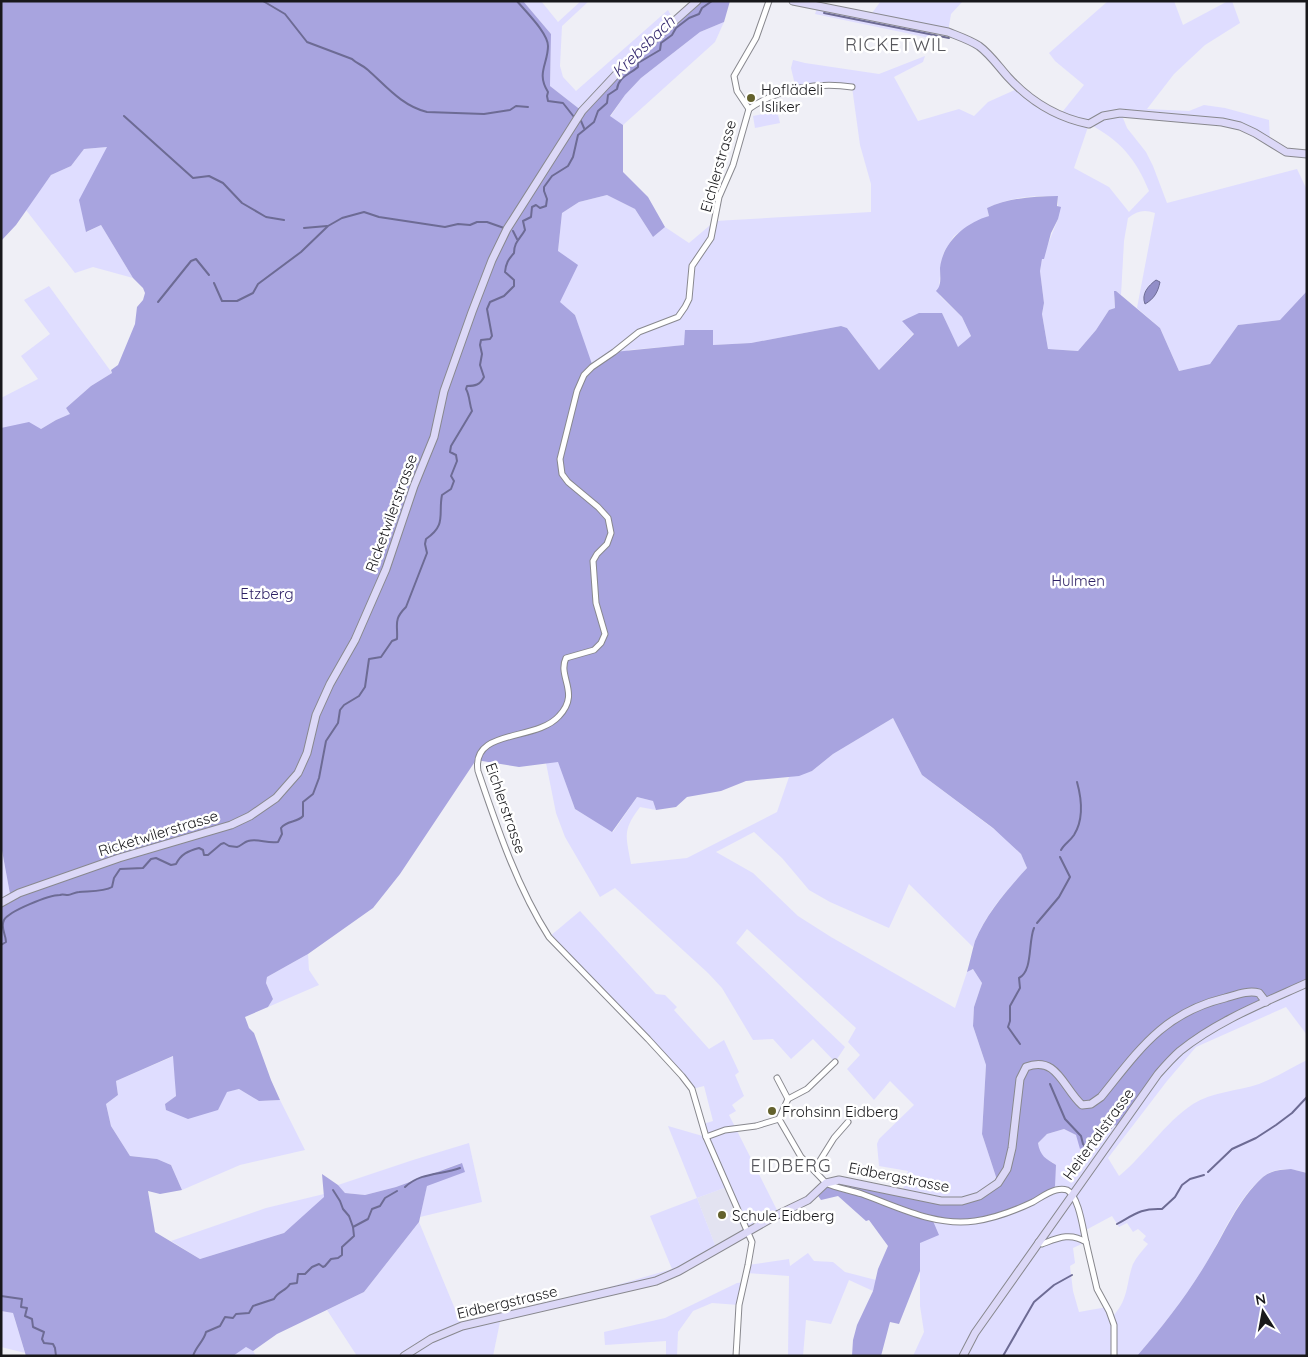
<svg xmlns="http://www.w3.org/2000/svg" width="1308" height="1357" viewBox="0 0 1308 1357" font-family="Quicksand,sans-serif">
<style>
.built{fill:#e3e3f1}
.green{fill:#dfddff;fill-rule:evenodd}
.forest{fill:#a8a4df}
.water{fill:#928ec8;stroke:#6d6b94}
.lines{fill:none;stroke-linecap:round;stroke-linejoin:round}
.stream{stroke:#6d6b94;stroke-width:2}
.street-casing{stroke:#88888e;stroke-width:7}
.secondary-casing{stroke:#88888e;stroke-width:9}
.street{stroke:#fff;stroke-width:5}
.secondary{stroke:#dcd8f7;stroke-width:7}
.poi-dot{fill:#63612d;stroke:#fff;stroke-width:2}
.labels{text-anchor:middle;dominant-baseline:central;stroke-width:5;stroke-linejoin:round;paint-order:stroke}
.poi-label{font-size:15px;fill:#18181b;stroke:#fff;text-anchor:start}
.street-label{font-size:15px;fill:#18181b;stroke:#fff}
.park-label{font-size:15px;fill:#2e2165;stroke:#fff}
.water-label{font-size:16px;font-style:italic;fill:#382c71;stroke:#fff}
.quarter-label{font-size:18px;letter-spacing:1px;fill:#56565b;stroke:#fff}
</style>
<rect width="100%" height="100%" fill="#efeff6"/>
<path class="built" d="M727,1187l21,45 -31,18 -20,-52z"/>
<g class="green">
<path d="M523,1h18l17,21 23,-21h8l-27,25 -2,40 3,11 13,14 92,-81 6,11 -92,90 -32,-25 1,-52z"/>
<path d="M881,1h82l-12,13 -3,18 -15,-3 -3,9 -115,-24 3,-8 51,11z"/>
<path d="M1108,1h66l9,24 45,-24h4l8,22 -35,22 -31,29 -27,35 42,2 15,-6 21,3 44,12 1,22 -30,-16 -119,-13 6,15 19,24 7,14 14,37 130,-34 10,21v101l-27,29 -42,5 -28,39 -31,7 -19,-43 -23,-20 18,-95c-11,-4 -18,-2 -27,5l-4,23 -3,54 -5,-4 -2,6 1,11 -6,2 -13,20 -18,21 -30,-2 -6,-35 2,-11 -4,-32 2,-12 16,-40v-22c-23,-3 -50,1 -71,11l2,8 -18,8 -17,12 -10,16 -3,10 -2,27 1,7 22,21 9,19 -13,12 -16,-35 -40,7 12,13 -35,37 -32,-42 -6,-2 -90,17 -38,2 -1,-15 -27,1v14l-56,5 -37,17 -17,-52 -16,-13 -1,-51 4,-38 17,-11 28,-7 28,14 18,28 12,-10 24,16 26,-22 156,-9v-28l-11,-39 -8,-58 -8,-1 -48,3 -5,-21 2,-8 12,3 74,11 46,-18 -2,6 -29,15 24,44 41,-12 15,7 14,-14 31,-14 40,28 25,-31 -29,-24 -6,-8zM1089,124c31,16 47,35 60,67l-20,21 -20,-25 -35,-19z"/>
<path d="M724,22l-9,20 -92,83 -13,-8 15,-22 16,-17 59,-46z"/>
<path d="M777,111l3,12 -25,5 -2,-12z"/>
<path d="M107,147l-20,85 14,-7 32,53 -40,-11 -18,6 -49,-63 25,-35 20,-9 13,-17z"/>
<path d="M49,286l63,87 -21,13 -25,22 5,6 -15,6 -15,9 -40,-1v-30l37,-19 -17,-23 29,-22 -26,-34z"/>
<path d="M893,718l29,57 77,58 22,21 6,14c-21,23 -44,48 -54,79l-64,-63 -20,44 -59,-26 -21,-12 -27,-32 -28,-26 -38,20 37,21 45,43 33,21 124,71 12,-36 6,-3 9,14 -8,24 -1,19 13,39 -4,69 16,49 -36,18 -60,-8 6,-22 -29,-5 -2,-22 2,-5 35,-34 -24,-24 -16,19 -27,-31 13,-14 -12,-13 8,-14 -109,-99 -11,14 109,104 -10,15 -22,-23 -22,20 -18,-20 -20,1 -31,-52 -14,-15 -93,-85 -15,9 -35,-60 -9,-24 -10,-50 12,-2 17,48 38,23 24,-35 16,4 3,9 -16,-3c-18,24 -14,28 -9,57l56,-6 90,-46 12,-35 23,-6 21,-17z"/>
<path d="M1,845l9,49 -9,8z"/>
<path d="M580,911l76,83 9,1 12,12 -3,3 35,39 15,-9 15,32 -4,3 9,21 -12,9 4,6 -7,4 50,99 -31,18 -21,-45 -30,11 20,52 -38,21 -66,21 -3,-5 62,-18 -22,-53 47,-18 -29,-72 38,11 -3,-13 10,-3 -9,-35 -12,3 -143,-152z"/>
<path d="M308,954l1,16 10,15 -51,22 5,-8 -7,-16 1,-6z"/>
<path d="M1307,983v52l-21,-28 -90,40 -29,34 -59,77 11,18c26,-21 45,-53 74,-72 19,-12 44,-13 66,-20 16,-6 32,-16 48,-24v113c-15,-4 -31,-7 -44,4 -26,22 -38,54 -55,83 -20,34 -45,66 -71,96h-224l11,-24 -4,-26v-63l13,-22 121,-58c-10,-4 -15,-9 -16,-20l9,-9 17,-5 12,6 9,11 12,-2 19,-19 3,3 39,-54 45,-40zM1112,1216l7,11 8,-4 6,9 5,-3 8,7 -3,4 5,4c-5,6 -11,12 -15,20 -7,19 -4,35 -20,52l-6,-9 -28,5 -6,-21 -3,-25 5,-3 -2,-15 13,-6 -2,-11z"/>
<path d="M174,1056l2,40 -11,8 74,-15 20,12 21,-1 25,50 -65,15 -58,25 -11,-25 -14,-6 -27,-3 -19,-30 -5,-22 12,-9 -2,-14z"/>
<path d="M469,1143l13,59 -62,15 7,-32 37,-13 -3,-9 -65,24 -31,8 -20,-2 -7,-8 75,-25z"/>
<path d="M324,1194l1,3 -41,36 -84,26 -29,-18 95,-33z"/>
<path d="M419,1222l43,104 39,-9 -8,39h-136l-30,-46 37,-18z"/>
<path d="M808,1253l6,8 19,1 12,10 31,8 -3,11 -24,-11 -18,44 -25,-4 -3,36h-15l1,-80 -42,-3 1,-8 41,-6 1,7z"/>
<path d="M745,1282l-6,23 -27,-2 -19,8 -15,21 -1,24h-11v-15l-61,4 -1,-13 61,-14 72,-35z"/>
<path d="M1,1311l12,2 12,40 -24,-6z"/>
<path d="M246,1347l7,4 3,5h-23l3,-4z"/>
</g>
<g class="forest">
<path d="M1,1h522l28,33 -1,52 32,25 20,-22 95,-88h33l-6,21 -24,10 -59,46 -16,17 -15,21 13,9v47l25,25 17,30 -12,10 -18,-28 -28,-14 -28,7 -17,11 -4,38 20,14 -18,37 15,13 18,52 21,-15 70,-7 1,-15h28v15l38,-2 90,-17 6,2 32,42 35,-36 -12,-13 17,-8h23l16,34 13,-11 -9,-19 -26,-26c6,-6 4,-14 4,-23 3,-26 25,-45 49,-52l-2,-8c22,-10 47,-12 71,-12l-1,10 4,1 -3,12 -7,14 -7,26h-2l-2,12 4,32 -2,11 6,35 30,2 18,-21 13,-20 6,-2 -1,-17h2l44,37 19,43 31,-7 28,-39 42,-5 27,-29v692l-82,38 -47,31 -59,76 -4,-3 -18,19 -12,2 -5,3 -4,-14 -12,-6 -17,5 -9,9c2,13 8,16 18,22l-1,21 -3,5 -18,10 -59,20h-42l6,14 -19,8v28l-21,53 -9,-2 -9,34h-29l1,-16 4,-15 16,-34 5,-22 10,-23 -19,-26 -3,1 -28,-25 -17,4 -5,-7 10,-10 33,1 103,17 36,-18 -16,-49 4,-69 -13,-39 1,-19 8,-24 -9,-14 -6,3c3,-10 5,-21 8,-31 12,-28 32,-51 52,-73l-6,-14 -28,-26 -71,-53 -29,-57 -60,36 -21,17 -13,5 -53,5 -25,10 -34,6 -11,10 -20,3 -3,-9 -16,-4 -25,35 -37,-23 -17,-47 -39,5 -43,-7 -76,114 -27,34 -65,46 -41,23 -1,6 7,16 -5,8 -23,10 4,11 5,5 17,47 9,20 -21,1 -20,-12 -12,3 -9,18 -30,9 -22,-9 -1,-6 11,-8 -3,-40 -57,25 2,14 -12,9 5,22 19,30 27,3 14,6 11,25 -22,4 -12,-3 7,41 45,27 84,-26 40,-36 -2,-23 16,11 7,8 20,2 31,-8 66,-24 3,9 -38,14 -8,36 -55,70 -87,42 -24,17 -7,-4 -13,9h-207l-13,-43 -12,-2v-409l9,-8 -9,-49v-417l28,-6 12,7 15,-9 14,-6 -4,-6 25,-22 21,-13 -1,-3 7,-5 17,-41 2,-17 6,-7 2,-7 -2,-5 -10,-10 -32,-53 -15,7 -7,-32 28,-53 -23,2 -13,17 -20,9 -35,50 -15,16z"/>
<path d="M1291,1169l16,4v183h-170c26,-30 51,-62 71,-96 18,-29 29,-59 55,-83 8,-7 18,-7 28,-8z"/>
</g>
<path class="water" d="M1156,280l4,2c-2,10 -6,17 -15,22 -4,-10 3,-18 11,-24z"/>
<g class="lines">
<g class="stream">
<path d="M263,1l22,13 22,28 45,17c5,5 11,6 16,11 18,16 34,36 59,42l57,2 26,-4 6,-4 12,1"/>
<path d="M517,1c9,11 31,32 31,45 0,18 -12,27 0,46l-1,4 1,5 15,2 11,14"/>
<path d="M824,13l125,25"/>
<path d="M124,116l69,62 16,-2 14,7 19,20 24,14 18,3"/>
<path d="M581,121l3,7"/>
<path d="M304,228l23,-2"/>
<path d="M513,231l4,8"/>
<path d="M214,283l8,18h15l16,-8 5,-9 43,-32 27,-26 14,-8 22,-6 15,5 66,10 13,-3 12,1 7,-3h10l17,6"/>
<path d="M158,302l33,-41 5,-2 13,16"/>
<path d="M1061,850c3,-6 9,-9 13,-15 10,-16 8,-35 3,-53"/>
<path d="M1037,923l22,-26 11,-20 -10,-20"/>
<path d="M1,945l5,-3c0,-8 -6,-14 -2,-22 5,-9 45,-25 56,-25 2,-1 5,0 8,0 3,0 7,-3 11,-3 9,-1 25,0 33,-5l2,-9 6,-9 23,-1 8,-9 5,-1 15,7 5,-1c5,-10 12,-13 23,-16l4,2 1,5h4l13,-11 3,-1 5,3 8,1c4,-1 7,-5 11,-6 10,-3 19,3 30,1l4,-8 -1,-6c6,-8 16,-5 22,-12v-14l10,-8 6,-16 7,-37 12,-18 2,-13 4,-5 15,-9 6,-9 4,-28 12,-2 11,-16 5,-2c1,-15 -4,-19 9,-32l21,-54 -2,-9 1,-5c21,-14 12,-25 16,-44l9,-6 3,-8 -3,-5 6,-15 -1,-6 -6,-3 1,-6 21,-35c-3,-8 -2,-15 -6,-22l1,-3c8,0 13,-1 17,-9l-4,-12 2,-11 -2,-9 1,-5 9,-1 2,-3 -5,-27 3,-7 14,-6 10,-10v-6l-9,-8c1,-9 3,-12 9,-19 0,-11 6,-14 11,-23l-2,-9 8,-4 1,-10 4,-2 4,3 6,-2 1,-7 -3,-8v-4l8,-11 16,-10 5,-9 5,-22 16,-13 4,-11 9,-8 1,-8 9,-6c2,-13 12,-14 21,-22v-4l22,-13 1,-7 11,-8 4,-7 13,-10 10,-4 3,-6 10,-7"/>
<path d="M1020,1044l-12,-17 2,-6v-15l10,-18 -1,-10c14,-7 9,-36 15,-50"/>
<path d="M1050,1084l15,35 16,17 2,8 3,3"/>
<path d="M1208,1172l24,-23 24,-11 20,-13 16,-12 15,-16"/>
<path d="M405,1187c16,-15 36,-12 55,-19"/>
<path d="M333,1190l7,11 3,8 6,7 4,11"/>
<path d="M1117,1224c18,-10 24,-16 45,-15l13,-12 7,-12 8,-6 14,-4"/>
<path d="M1,1296l21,3 -1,8 6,1 -2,8 7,3 1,8 11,5 -2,7 2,4 9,1 2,4 1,8"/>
<path d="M193,1356c3,-10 11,-15 13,-24l14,-6 5,-9 8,1 3,-4 13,-1 4,-7 21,-7c4,-8 12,-8 16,-15l7,-1 1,-9h7l7,-7 7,-3 4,3 2,-1 6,-7 7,-1 4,-3v-8l12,-11 -1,-9 15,-8 4,-10 8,-3 5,-8 12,-7"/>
<path d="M1003,1356l31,-54 20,-17 18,-10"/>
</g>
<g class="street-casing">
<g id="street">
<path d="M749,109l-12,-18 -3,-15 22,-38 13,-37"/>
<path d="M749,109c29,-21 69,-27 103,-22"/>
<path d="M777,1078l11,21 -9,20"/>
<path d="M788,1099l19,-10 28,-27"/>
<path d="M779,1119l22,38 25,26c10,5 24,7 36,11 36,13 74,33 113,27 20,-3 39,-10 58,-19 7,-4 15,-10 23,-12 4,-1 8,-1 11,0 12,6 16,40 19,52"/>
<path d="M706,1137l19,-7 31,-4 23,-7"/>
<path d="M814,1170l20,-32 14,-16"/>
<path d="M1038,1242l4,2c16,-6 28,-12 44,-2l11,47 12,22 5,14v31"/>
<path d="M736,1356l3,-51 9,-40 4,-23 -46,-105 -14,-48 -10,-13 -34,-37 -99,-102c-32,-50 -52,-110 -71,-166 -7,-43 58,-29 81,-55 22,-23 -2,-39 7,-58l28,-8 7,-7 4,-9 -9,-31 -3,-42 4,-7 10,-10 4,-11 -3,-15 -10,-11 -30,-25 -6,-8 -2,-15 17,-68 7,-16 8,-8 22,-15 25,-20 39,-15 7,-10 4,-8 3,-33 19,-28 8,-41 14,-32 16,-56"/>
</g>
</g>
<g class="secondary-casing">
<g id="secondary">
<path d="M793,1l155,31c10,4 22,8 31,14 11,8 20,21 29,31 22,24 50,41 81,47l14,-8 17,-3 102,9 18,4 15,7 31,19 21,2"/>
<path d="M1,903l18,-10 100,-35 112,-33 19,-9 26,-18 22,-25 9,-20 9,-38 14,-31 25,-44 31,-71 28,-83 20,-49 10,-46 28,-79 20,-52 15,-31 75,-118 42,-45 73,-65"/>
<path d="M404,1356l27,-17 31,-13 194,-45 23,-10 100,-57 29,-14 18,-17 13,-3 102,21h21l17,-5 19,-13 9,-14 5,-21 8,-69 6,-12c31,-12 37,21 56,38l9,-1 10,-7c38,-47 62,-84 124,-99 11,-3 23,-8 34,-5l7,9"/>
<path d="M963,1356l12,-23 183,-259c7,-8 14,-16 22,-23 37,-30 83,-48 127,-68"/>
</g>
</g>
<use href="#street" class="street"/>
<use href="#secondary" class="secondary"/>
</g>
<g class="poi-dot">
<circle cx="751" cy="98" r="5"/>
<circle cx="772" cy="1111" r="5"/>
<circle cx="722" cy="1215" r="5"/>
</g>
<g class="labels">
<g class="poi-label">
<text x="761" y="89">Hoflädeli<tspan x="761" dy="17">Isliker</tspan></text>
<text x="782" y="1111">Frohsinn Eidberg</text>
<text x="732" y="1215">Schule Eidberg</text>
</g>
<g class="street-label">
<text transform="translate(718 166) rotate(-74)">Eichlerstrasse</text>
<text transform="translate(391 513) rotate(-70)">Ricketwilerstrasse</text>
<text transform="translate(506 808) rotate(71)">Eichlerstrasse</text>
<text transform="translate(158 833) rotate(-17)">Ricketwilerstrasse</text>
<text transform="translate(1098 1134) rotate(-54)">Heitertalstrasse</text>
<text transform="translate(899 1177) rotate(11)">Eidbergstrasse</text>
<text transform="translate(507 1302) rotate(-13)">Eidbergstrasse</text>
</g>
<g class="park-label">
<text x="1078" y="580">Hulmen</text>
<text x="267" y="593">Etzberg</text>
</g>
<g class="water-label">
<text transform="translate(643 46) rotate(-44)">Krebsbach</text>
</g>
<g class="quarter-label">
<text x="896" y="44">RICKETWIL</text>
<text x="791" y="1165">EIDBERG</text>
</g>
</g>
<rect width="1308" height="1357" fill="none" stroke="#18181b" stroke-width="5"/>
<g transform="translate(1263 1312) rotate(349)" stroke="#ffffff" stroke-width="4" paint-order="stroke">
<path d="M0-4L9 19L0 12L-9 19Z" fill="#18181b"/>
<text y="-8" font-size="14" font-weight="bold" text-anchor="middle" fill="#18181b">N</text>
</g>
</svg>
